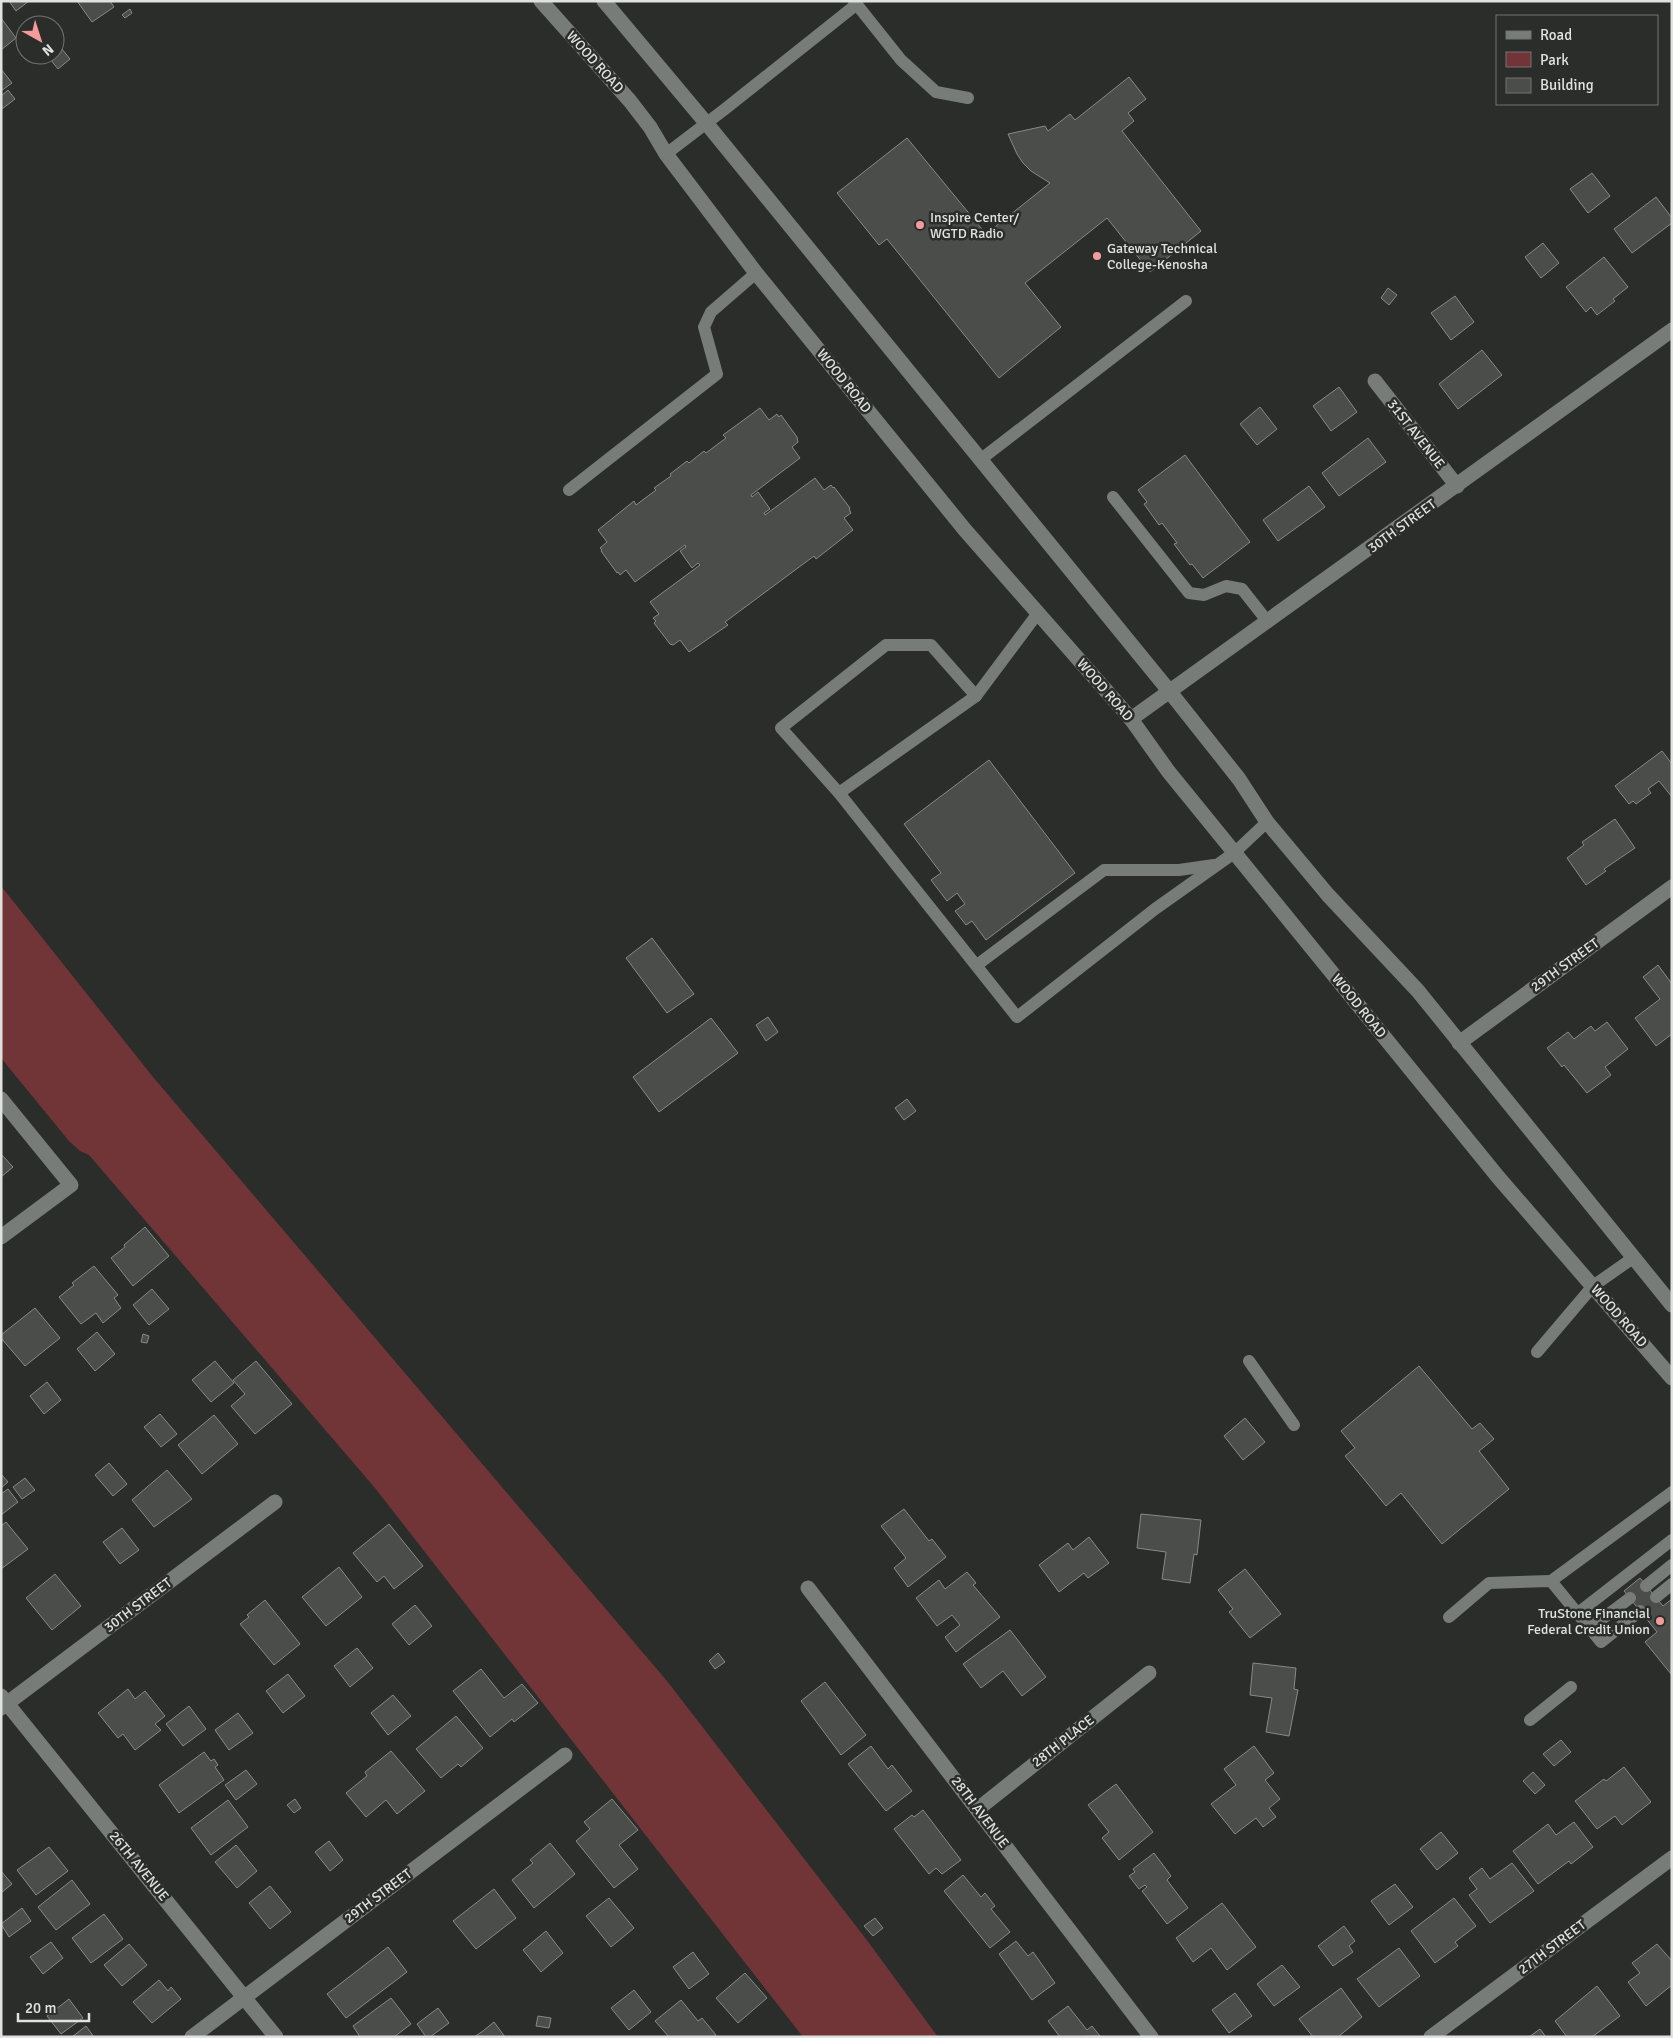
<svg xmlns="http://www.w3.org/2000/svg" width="1673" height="2038" viewBox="0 0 1673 2038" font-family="Signika,sans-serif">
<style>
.green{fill:#723537}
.building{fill:#4a4d4a;stroke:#878a86}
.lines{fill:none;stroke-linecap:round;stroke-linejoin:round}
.service{stroke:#787c78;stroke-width:12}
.minor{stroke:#787c78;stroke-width:15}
.tertiary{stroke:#787c78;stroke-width:15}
.poi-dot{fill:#f59b9b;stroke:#2a2d2a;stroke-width:2}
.labels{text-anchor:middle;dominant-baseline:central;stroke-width:5;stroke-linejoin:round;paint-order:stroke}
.street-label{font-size:14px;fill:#e0e2e0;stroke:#2a2d2a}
.poi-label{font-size:14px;fill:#e0e2e0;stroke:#2a2d2a;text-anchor:start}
</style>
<rect width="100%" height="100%" fill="#2a2d2a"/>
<path class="green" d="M1,886l152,191 514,604 199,258 72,98h-135l-428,-549 -286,-333 -9,-4 -11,-10 -68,-83z"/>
<g class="building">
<path d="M9,1h20l-13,10z"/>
<path d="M77,1h33l4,6 -22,15z"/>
<path d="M130,9l2,4 -7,5 -3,-3z"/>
<path d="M1,18l15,20 -15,12z"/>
<path d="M55,37l6,8 -6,5z"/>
<path d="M62,49l8,10 -12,10 -8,-10z"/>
<path d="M36,55h13l-8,6z"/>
<path d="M1,69l11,14 -11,8z"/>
<path d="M1129,77l17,22 -18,14 6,8 -12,10 79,100 -51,41 -43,-54 -82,65 36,44 -62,51 -112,-139 -8,6 -42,-52 70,-55 79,96 64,-51 -19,-12 -8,-8 -6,-9 -9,-20 37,-8 3,5 22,-17 5,6z"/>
<path d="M8,90l7,9 -13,10 -1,-13z"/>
<path d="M1592,173l18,23 -22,17 -18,-24z"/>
<path d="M1656,197l16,21v5l-40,30 -18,-24z"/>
<path d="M1543,243l16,20 -18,15 -16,-21z"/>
<path d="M1604,257l24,30 -15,12 2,2 -18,14 -6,-8 -5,5 -20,-25z"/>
<path d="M1388,288l9,7 -8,10 -8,-7z"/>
<path d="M1455,296l19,26 -23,18 -20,-27z"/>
<path d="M1482,350l20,25 -44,34 -19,-25z"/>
<path d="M1339,387l18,25 -26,19 -18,-25z"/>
<path d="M1260,407l17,22 -20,16 -17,-21z"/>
<path d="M760,408l9,12 8,-6 2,3 2,-2 16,22 1,5 -6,5 8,11 -49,37 1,2 6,-5 12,17 -6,4 1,2 50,-37 9,12 7,-5 2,3 1,-1 16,21 -1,1 2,4 -7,5 9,12 -37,29 -2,-3 -89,66 3,3 -39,27 -9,-12 -7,5 -3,-1 -16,-21 2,-2 -3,-3 6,-4 -9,-12 50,-37 -2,-2 -6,5 -12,-17 6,-4 -1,-2 -50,37 -9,-12 -6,5 -2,-3 -1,1 -16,-22 1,-1 -2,-2 7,-6 -9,-12 36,-29 2,4 20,-15 -2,-2 17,-12 -1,-2 17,-13 2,2 15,-12 2,2 20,-15 -3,-3z"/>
<path d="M1368,438l18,24 -47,34 -17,-23z"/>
<path d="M1185,455l65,87 -47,36 -11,-14 -2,1 -16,-21 3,-1 -15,-20 -3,2 -15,-21 3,-2 -9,-12z"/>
<path d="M1309,486l16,21 -47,34 -15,-21z"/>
<path d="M1662,751l10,13v33l-13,-16 -11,8 3,4 -15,11 -3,-3 -4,3 -14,-18z"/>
<path d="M989,760l86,113 -89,67 -14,-19 -6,4 -11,-14 10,-7 -8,-11 -10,8 -16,-21 10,-7 -37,-49z"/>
<path d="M1615,819l20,29 -31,21 2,2 -20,14 -19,-27 17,-13 -2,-3z"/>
<path d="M652,938l42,56 -27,19 -41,-55z"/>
<path d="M1658,965l14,19v50l-16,12 -21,-28 25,-19 -17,-22z"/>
<path d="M768,1017l10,15 -12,9 -10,-16z"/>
<path d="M711,1018l27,35 -79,59 -26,-35z"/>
<path d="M1607,1022l21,27 -23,18 6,8 -24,18 -23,-28 -2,2 -15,-19 21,-16 6,7 17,-13 4,5z"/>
<path d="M907,1099l9,12 -12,9 -9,-12z"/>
<path d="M1,1154l12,13 -12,10z"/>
<path d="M145,1227l24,29 -36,30 -22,-28 14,-11 -1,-2z"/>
<path d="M94,1266l24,29 -4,3 7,10 -18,15 -7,-10 -15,11 -22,-27 15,-12 -2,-2z"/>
<path d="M152,1289l17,20 -20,16 -16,-20z"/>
<path d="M35,1308l25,30 -35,28 -24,-28v-3z"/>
<path d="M97,1332l18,22 -20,17 -18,-22z"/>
<path d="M143,1334l6,2 -2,7 -6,-1z"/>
<path d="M215,1361l19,22 -23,19 -19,-22z"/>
<path d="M256,1361l36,43 -37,30 -24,-28 14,-12 -12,-14z"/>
<path d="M1419,1366l53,63 8,-6 14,16 -15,12 30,38 -67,55 -41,-51 -15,13 -41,-50 10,-8 -14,-17z"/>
<path d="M47,1382l14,18 -17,14 -14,-18z"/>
<path d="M160,1414l17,20 -16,13 -17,-20z"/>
<path d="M214,1415l24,29 -36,30 -24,-29z"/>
<path d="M1245,1418l20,24 -22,18 -19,-24z"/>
<path d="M109,1463l18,21 -14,12 -18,-21z"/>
<path d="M167,1470l25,29 -38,28 -22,-27z"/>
<path d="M1,1474l7,8 -7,6z"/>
<path d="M25,1478l10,12 -13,9 -9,-12z"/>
<path d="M8,1489l10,13 -17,13v-21z"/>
<path d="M904,1509l25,32 3,-2 14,18 -38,30 -14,-19 12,-10 -25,-32z"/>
<path d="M1141,1514l60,6 -4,35 -3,-1 -4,29 -28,-4 4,-27 -29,-4z"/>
<path d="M6,1522l22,27 -27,20v-43z"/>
<path d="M389,1524l34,42 -29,23 -10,-13 -7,6 -24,-29z"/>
<path d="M122,1528l17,22 -19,14 -17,-22z"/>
<path d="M1089,1537l20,26 -21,15 -4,-5 -25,19 -20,-27 29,-22 5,7z"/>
<path d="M339,1567l23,30 -36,29 -24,-29z"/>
<path d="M1245,1569l36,45 -31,24 -21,-26 4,-3 -15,-19z"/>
<path d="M967,1572l9,11 -3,2 27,32 -44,35 -11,-15 15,-12 -8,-10 -15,11 -21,-28 23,-18 6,9z"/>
<path d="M55,1574l26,32 -29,24 -26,-32z"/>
<path d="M1640,1578l23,28 9,-7 -1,75 -26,-32 12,-10 -33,-41z"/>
<path d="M265,1600l35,44 -26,21 -34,-41 9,-7 -2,-2z"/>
<path d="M415,1605l17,21 -23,19 -17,-21z"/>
<path d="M1010,1630l36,47 -24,19 -19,-25 -22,17 -18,-24z"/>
<path d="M357,1648l16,20 -23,19 -16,-21z"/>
<path d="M718,1653l7,9 -10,7 -6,-8z"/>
<path d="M1253,1663l43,5 -2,21 4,1 -9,46 -23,-4 6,-34 -22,-3z"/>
<path d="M481,1669l23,29 18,-14 16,19 -24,19 -2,-3 -22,18 -37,-46z"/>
<path d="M288,1674l17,22 -22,17 -17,-22z"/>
<path d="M825,1682l41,53 -25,20 -40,-54z"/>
<path d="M128,1689l7,10 10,-8 20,25 -10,8 6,6 -26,20 -12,-16 -5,4 -20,-25z"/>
<path d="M393,1695l18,21 -23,19 -17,-22z"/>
<path d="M189,1706l17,23 -23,17 -17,-22z"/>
<path d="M238,1713l15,20 -24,17 -14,-20z"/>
<path d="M456,1716l27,32 -22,19 -3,-3 -17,14 -25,-29z"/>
<path d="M1561,1740l10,12 -17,14 -11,-12z"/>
<path d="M871,1746l17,23 4,-4 20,26 -26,20 -38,-47z"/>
<path d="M1254,1746l20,27 -9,7 15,19 -11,9 7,9 -13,10 -7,-9 -21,16 -24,-30 25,-19 -12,-16z"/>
<path d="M391,1751l34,40 -28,23 -11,-14 -20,17 -20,-24 21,-17 -2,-4z"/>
<path d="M204,1752l7,9 3,-2 4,6 -3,2 9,13 -45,33 -20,-28z"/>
<path d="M1624,1767l27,35 -29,23 -7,-9 -18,13 -22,-28 29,-22 2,2z"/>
<path d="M246,1770l11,14 -21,16 -11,-15z"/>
<path d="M1533,1772l12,13 -10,9 -12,-13z"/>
<path d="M1116,1784l37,48 -34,28 -17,-22 7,-6 -21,-27z"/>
<path d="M295,1799l6,9 -7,5 -7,-8z"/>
<path d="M612,1799l26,31 -19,15 19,24 -24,19 -38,-47 14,-12 -6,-7z"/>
<path d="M228,1800l20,27 -37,28 -20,-27z"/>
<path d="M923,1810l38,50 -19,14 -6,-6 -7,6 -35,-45 18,-14 2,2z"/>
<path d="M1574,1822l19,25 -22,17 -2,-3 -31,23 -25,-33 35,-27 8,11z"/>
<path d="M1441,1832l17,21 -21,17 -17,-21z"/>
<path d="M329,1841l14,19 -13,11 -15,-19z"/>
<path d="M550,1843l25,31 -41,34 -22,-28 21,-17 -3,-3z"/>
<path d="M236,1845l21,26 -20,17 -22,-26z"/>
<path d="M49,1847l19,24 -32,24 -19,-25z"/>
<path d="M1154,1853l17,23 -4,4 21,28 -21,16 -25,-33 5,-4 -2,-2 -6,4 -10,-13 6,-4 -2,-3z"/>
<path d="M1512,1863l22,28 -44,32 -21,-28 8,-6 -8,-11 13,-10 8,11z"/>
<path d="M1,1871l11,13 -11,9z"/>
<path d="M963,1875l18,22 4,-4 10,13 -4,3 19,23 -20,16 -46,-57z"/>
<path d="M72,1880l18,24 -34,26 -18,-23z"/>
<path d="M1395,1884l18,23 -24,18 -18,-24z"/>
<path d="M270,1886l21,26 -21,17 -21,-26z"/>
<path d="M494,1889l22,29 -40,31 -23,-28z"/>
<path d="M609,1898l25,30 -23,19 -25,-31z"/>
<path d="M1454,1898l22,28 -21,16 3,4 -23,17 -24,-32z"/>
<path d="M1222,1903l34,44 -29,23 -16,-22 -18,14 -17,-24z"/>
<path d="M22,1908l9,13 -22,16 -8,-13z"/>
<path d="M104,1914l19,25 -32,24 -19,-25z"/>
<path d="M875,1918l8,10 -10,8 -9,-10z"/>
<path d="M1344,1926l11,15 -6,5 4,6 -20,14 -15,-20z"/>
<path d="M546,1931l17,22 -22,19 -18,-22z"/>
<path d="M1016,1941l12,15 5,-4 22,31 -23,17 -33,-46z"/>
<path d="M51,1942l12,16 -20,16 -13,-17z"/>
<path d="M129,1944l18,21 -25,21 -18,-21z"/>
<path d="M1657,1944l15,17v24l-26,21 -18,-24 12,-9 -8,-10z"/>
<path d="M388,1947l19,25 -61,46 -19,-24z"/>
<path d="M1399,1948l21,28 -41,31 -22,-28z"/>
<path d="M693,1952l16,22 -20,15 -16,-22z"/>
<path d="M1282,1965l18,22 -26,19 -17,-22z"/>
<path d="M745,1973l22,25 -29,25 -22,-25z"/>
<path d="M159,1980l9,11 3,-4 10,12 -29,24 -19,-21z"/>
<path d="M1597,1986l23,30 -28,21h-25l-12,-16z"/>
<path d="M1341,1988l21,29 -24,20h-25l-14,-18z"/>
<path d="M634,1990l17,22 -22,18 -18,-22z"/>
<path d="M1235,1993l17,23 -23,17 -17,-23z"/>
<path d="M391,1998l20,26 -17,13h-34l-7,-11z"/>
<path d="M69,1999l14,19 -22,16 -14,-18z"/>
<path d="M681,2000l17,21 4,-3 14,17 -3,2h-44l-14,-16z"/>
<path d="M1068,2006l19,24 5,-4 8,10 -40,1 -12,-16z"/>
<path d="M438,2008l11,15 -19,14h-4l-9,-13z"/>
<path d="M538,2016l13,2 -2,10 -13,-2z"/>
<path d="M494,2022l11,15h-31l9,-6z"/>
<path d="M86,2026l8,11h-22z"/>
<path d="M1540,2029l6,8h-17z"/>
</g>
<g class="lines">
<g class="service">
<path d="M854,1l47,59 35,32 32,6"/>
<path d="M666,154l59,-45 132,-105"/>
<path d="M980,460l206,-159"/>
<path d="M569,490l148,-116 -13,-47 7,-15 45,-39"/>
<path d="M1113,497l76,96 15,2 22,-9 16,3 26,33"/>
<path d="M976,696l-45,-51h-45l-105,83 58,65 178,224 138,-108 79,-56 33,-31"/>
<path d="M839,793l137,-97 62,-83"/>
<path d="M977,965l127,-95h75l35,-5"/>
<path d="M1537,1352l56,-66 40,-28"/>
<path d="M1249,1361l45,64"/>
<path d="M1551,1581l121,-89"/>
<path d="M1646,1586l26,-21"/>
<path d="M1656,1597l16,-13"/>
<path d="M1578,1613l94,-73"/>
<path d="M1449,1617l40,-34 62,-2 50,61 39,-31"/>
<path d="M1590,1628l40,-30"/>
<path d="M1530,1720l41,-33"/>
</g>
<g class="minor">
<path d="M1375,381l82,105"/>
<path d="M1131,719l541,-389"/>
<path d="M1459,1043l213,-156"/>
<path d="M1,1099l70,86 -70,52"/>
<path d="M808,1588l343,449"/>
<path d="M1,1696l275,341"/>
<path d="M1,1708l274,-206"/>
<path d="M978,1809l171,-136"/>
<path d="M192,2037l373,-282"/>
</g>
<g class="tertiary">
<path d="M541,1l89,100 20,26 16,27 90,119 209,257 166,189 37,52 330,406 174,201"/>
<path d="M604,1l103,123 463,568 69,87 28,43 61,73 90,96 254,314"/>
<path d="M1431,2037l241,-179"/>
</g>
</g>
<g class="poi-dot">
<circle cx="920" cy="225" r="5"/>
<circle cx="1097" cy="256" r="5"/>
<circle cx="1660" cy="1621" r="5"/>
</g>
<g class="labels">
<g class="street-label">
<text transform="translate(595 62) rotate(48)">WOOD ROAD</text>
<text transform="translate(844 381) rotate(51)">WOOD ROAD</text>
<text transform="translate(1416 434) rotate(52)">31ST AVENUE</text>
<text transform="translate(1402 526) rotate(-36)">30TH STREET</text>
<text transform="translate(1105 690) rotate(49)">WOOD ROAD</text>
<text transform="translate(1565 965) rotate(-36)">29TH STREET</text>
<text transform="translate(1359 1006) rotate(51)">WOOD ROAD</text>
<text transform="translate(1619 1316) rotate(49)">WOOD ROAD</text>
<text transform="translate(138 1605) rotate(-37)">30TH STREET</text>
<text transform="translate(1063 1741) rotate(-38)">28TH PLACE</text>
<text transform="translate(980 1812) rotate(53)">28TH AVENUE</text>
<text transform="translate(139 1866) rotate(51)">26TH AVENUE</text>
<text transform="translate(378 1896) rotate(-37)">29TH STREET</text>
<text transform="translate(1552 1947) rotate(-37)">27TH STREET</text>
</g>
<g class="poi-label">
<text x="930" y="217">Inspire Center/<tspan x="930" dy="16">WGTD Radio</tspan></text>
<text x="1107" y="248">Gateway Technical<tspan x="1107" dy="16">College-Kenosha</tspan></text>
<text x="1650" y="1613" text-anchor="end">TruStone Financial<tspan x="1650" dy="16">Federal Credit Union</tspan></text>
</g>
</g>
<rect width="1673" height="2038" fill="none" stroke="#e0e2e0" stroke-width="5"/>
<rect x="1496" y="15" width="162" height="90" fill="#2a2d2a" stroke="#737573"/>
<rect x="1506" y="31" width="25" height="8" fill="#787c78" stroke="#737573"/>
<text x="1540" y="40" font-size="15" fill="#e0e2e0">Road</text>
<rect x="1506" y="52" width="25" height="15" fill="#723537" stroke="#737573"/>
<text x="1540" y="65" font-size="15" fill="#e0e2e0">Park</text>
<rect x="1506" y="78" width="25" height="15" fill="#4a4d4a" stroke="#737573"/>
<text x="1540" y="90" font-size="15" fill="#e0e2e0">Building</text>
<g transform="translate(40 40) rotate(141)"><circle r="24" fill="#2a2d2a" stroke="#737573"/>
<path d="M0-4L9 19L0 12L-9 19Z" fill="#f59b9b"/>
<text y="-8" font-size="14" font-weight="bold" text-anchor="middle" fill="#e0e2e0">N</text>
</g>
<path d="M18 2013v8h71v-8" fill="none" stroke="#e0e2e0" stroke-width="2.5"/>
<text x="25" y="2013" font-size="15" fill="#e0e2e0" stroke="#2a2d2a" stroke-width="4" paint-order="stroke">20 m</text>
</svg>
